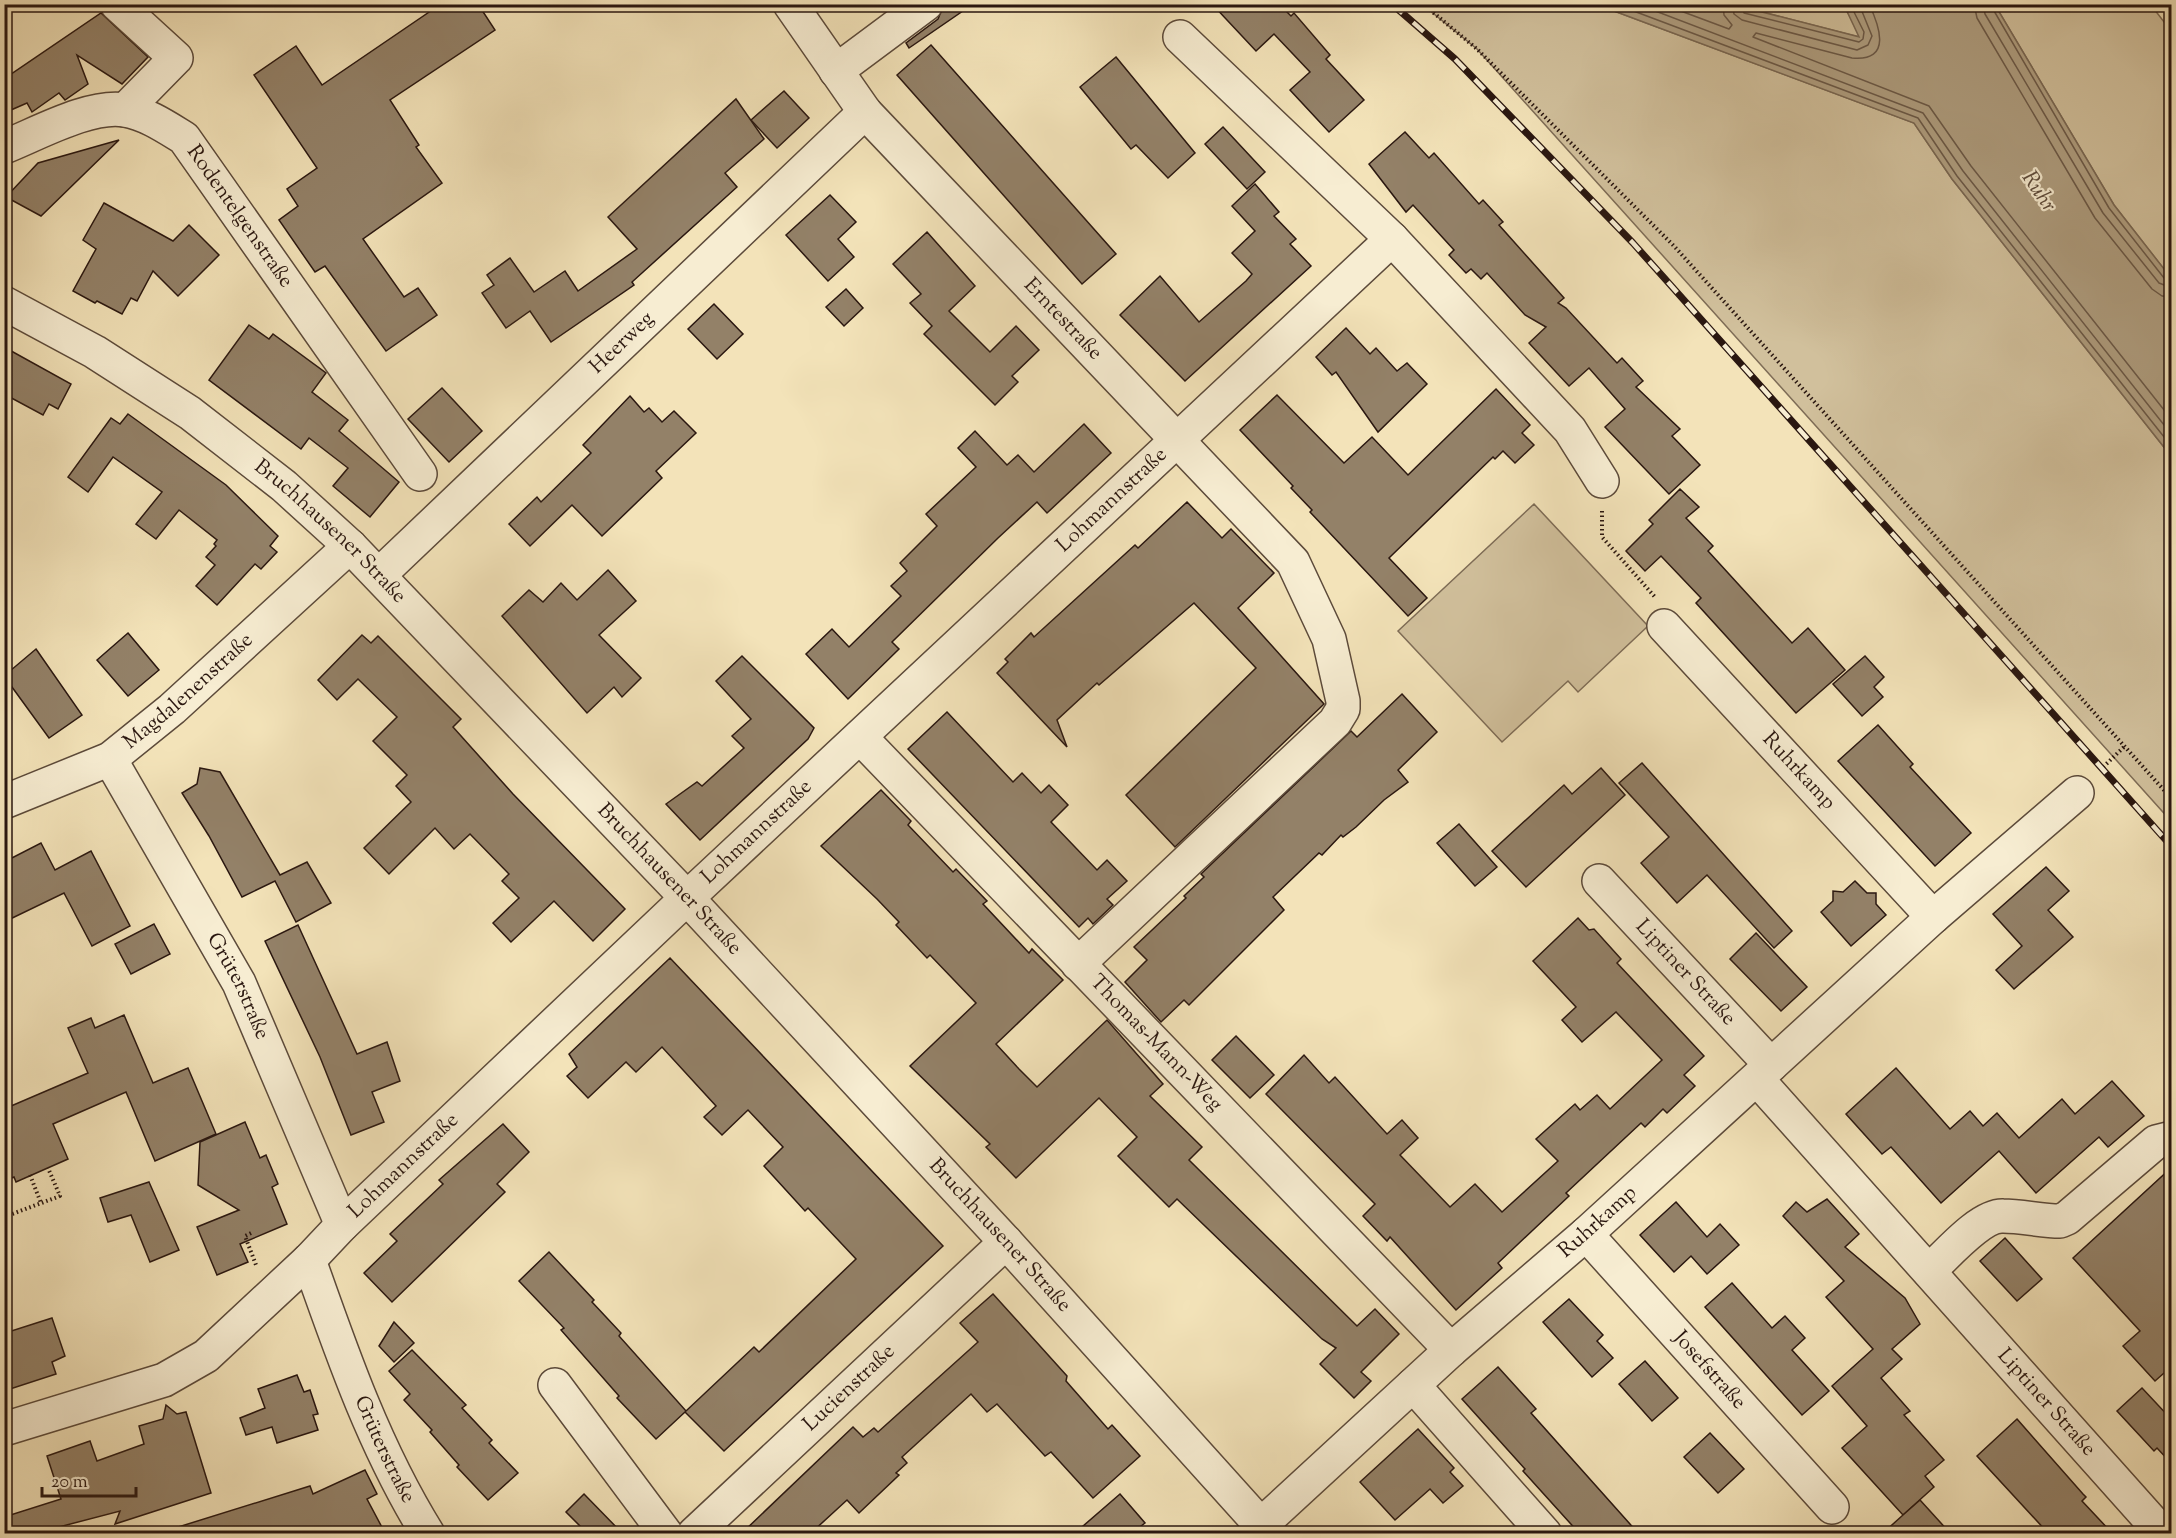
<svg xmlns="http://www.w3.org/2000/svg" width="2176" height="1538" viewBox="0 0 2176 1538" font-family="'Sorts Mill Goudy',serif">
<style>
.green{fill:#d1c09c;stroke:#7e6c56;stroke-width:1.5}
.water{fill:#af9e80;stroke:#7a6853;stroke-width:1.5}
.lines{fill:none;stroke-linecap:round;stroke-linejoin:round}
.shore{stroke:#6c5a48;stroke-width:1.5}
.building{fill:#938168;stroke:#2a1710;stroke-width:1.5}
.minor-casing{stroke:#5c4a3a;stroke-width:36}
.path{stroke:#2a1710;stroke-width:4;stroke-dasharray:1.5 3;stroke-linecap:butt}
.minor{stroke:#f7edd2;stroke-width:33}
.rail-casing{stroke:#2a1710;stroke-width:7}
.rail{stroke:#f7edd2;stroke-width:4.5;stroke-dasharray:14;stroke-linecap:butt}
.labels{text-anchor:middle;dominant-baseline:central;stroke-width:4.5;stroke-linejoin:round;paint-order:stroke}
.street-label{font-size:21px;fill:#2a1710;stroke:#f7edd2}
.water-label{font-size:22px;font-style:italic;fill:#5f4d3d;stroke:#f7edd2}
</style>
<rect width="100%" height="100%" fill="#f3e3b9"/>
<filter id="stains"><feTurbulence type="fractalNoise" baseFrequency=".00333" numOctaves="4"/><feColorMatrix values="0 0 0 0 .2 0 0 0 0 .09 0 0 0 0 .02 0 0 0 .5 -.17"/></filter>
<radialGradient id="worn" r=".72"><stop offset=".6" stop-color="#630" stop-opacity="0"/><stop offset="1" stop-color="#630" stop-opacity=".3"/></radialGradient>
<g class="green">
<path d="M1423,5h175l316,118 38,56 219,277v365l-694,-772z"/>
<path d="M1735,5h109l16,32z"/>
<path d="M1995,5h156l20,26v247l-57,-73z"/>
<path d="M1534,504l114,122 -70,66 -10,-11 -66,61 -104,-111z"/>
</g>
<path class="water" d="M1598,5h137l124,32 -15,-32h151l119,200 57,73v178l-219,-277 -38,-56z"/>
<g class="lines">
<g class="shore">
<path d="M1615,4l303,114 39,58 215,271"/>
<path d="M1637,4l286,109 40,58 209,264"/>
<path d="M1662,4l67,25 3,-4 -8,-10 -1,-11"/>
<path d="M1732,4l2,10 8,6 115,30 11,-5 4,-9 -13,-32"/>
<path d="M1739,4l5,9 115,29 4,-3 1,-7 -14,-28"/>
<path d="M1869,4c10,21 24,58 -17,54l-96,-25 -3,4 176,69 42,60 201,254"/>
<path d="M1974,4l3,14 118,200 57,71 10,7 10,1"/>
<path d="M1983,4l2,10 118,199 56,70 13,5"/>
<path d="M1990,4l119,204 55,70 8,3"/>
</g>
</g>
<g class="building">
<path d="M441,4h37l17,26 -105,70 29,45 -3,2 26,36 -79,56 41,58 14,-9 19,27 -51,36 -61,-85 -10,6 -36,-52 19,-14 -11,-17 30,-21 -63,-93 42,-29 26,39z"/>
<path d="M944,4h29l-64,44 -3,-5 32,-24z"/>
<path d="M1212,4h67l12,12 3,-3 36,42 -4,4 38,41 -35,32 -39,-42 20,-18 -36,-38 -18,17z"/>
<path d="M101,13l47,44 -26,27 -45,-29 11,29 -23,16 -6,-7 -27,19 -5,-9 -23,10v-34z"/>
<path d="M931,45l185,209 -34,30 -185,-209z"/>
<path d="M1116,57l79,96 -27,25 -32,-33 -5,4 -51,-62z"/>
<path d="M784,91l25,27 -32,30 -26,-28z"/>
<path d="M736,99l28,40 -39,34 12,14 -105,95 2,3 -83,57 -21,-31 -24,17 -24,-35 12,-8 -7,-10 23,-17 24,34 31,-21 13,20 59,-42 -29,-32z"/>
<path d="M1223,127l42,45 -18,17 -42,-45z"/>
<path d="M1405,132l24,26 5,-5 45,51 4,-4 20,22 -4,3 65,73 -6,5 8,5 51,55 5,-5 21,23 -7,6 44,42 -8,7 28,29 -31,29 -64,-67 20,-18 -36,-41 -20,18 -40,-43 17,-16 -21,-12 -38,-42 -6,6 -10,-10 -5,4 -17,-18 5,-5 -41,-45 -7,7 -37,-48z"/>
<path d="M119,140l-78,76 -35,-19 32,-34z"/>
<path d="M1255,184l24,28 -5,4 22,23 -6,5 21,22 -126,115 -65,-66 40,-39 39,46 47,-41 6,-7 -20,-21 23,-22 -23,-25z"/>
<path d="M830,195l26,27 -18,17 16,18 -26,24 -42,-46z"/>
<path d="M104,203l69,38 16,-16 30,30 -41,41 -25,-25 -16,30 -6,-3 -9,16 -25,-13 -2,2 -22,-12 23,-42 -13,-9z"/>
<path d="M927,232l48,54 -26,25 41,41 26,-26 23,24 -27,26 6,6 -23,23 -71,-71 8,-8 -22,-23 11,-9 -28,-30z"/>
<path d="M846,289l17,19 -19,18 -18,-19z"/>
<path d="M714,304l29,30 -26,25 -29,-30z"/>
<path d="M249,325l20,14 4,-5 53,39 -14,19 36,28 -9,11 60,51 -29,35 -37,-31 15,-18 -39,-30 -8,11 -92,-69z"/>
<path d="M1346,328l24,26 6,-6 21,23 10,-8 20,21 -49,48 -42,-60 -4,3 -16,-18z"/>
<path d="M4,347l67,37 -13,25 -9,-5 -6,11 -39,-21z"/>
<path d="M442,388l40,43 -33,31 -41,-43z"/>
<path d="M1496,389l34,36 -8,8 12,12 -19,18 -12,-12 -8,8 -2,-2 -104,101 38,40 -19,18 -98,-104 2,-2 -21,-22 2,-2 -53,-56 37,-35 67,68 28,-26 36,38z"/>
<path d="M630,396l14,16 5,-4 13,14 12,-11 22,22 -40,38 6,7 -60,58 -30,-31 -42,41 -21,-22 28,-27 4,5 50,-49 -8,-8z"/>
<path d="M128,414l98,71 52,51 -8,10 7,6 -16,17 -6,-5 -38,41 -21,-19 19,-21 -9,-8 10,-11 -2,-2 3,-4 -38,-30 -23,29 -20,-15 26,-32 -49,-35 -25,35 -20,-15 43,-59 9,6z"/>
<path d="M1084,424l27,29 -64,60 -10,-11 -39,36 -106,104 7,7 -51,50 -42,-45 26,-25 17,18 52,-51 -10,-10 16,-15 -7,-8 37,-37 -11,-12 50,-47 -18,-19 17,-17 32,34 11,-10 16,17z"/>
<path d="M1680,489l19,18 -13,11 27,28 -5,5 84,92 16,-15 37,42 -49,43 -100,-110 5,-5 -40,-42 -16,15 -19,-20 27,-27 -4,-4z"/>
<path d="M1187,502l35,36 9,-9 43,44 -36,35 86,96 -149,143 -49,-52 130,-127 -62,-65 -95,82 -2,-2 -40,37 10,27 -70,-74 11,-11 -3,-3 26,-26 3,4 101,-92 3,3z"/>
<path d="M608,570l28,31 -37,34 42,43 -19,19 -8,-10 -27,26 -85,-97 27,-26 14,12 18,-19 16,17z"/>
<path d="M128,633l31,37 -31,26 -31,-36z"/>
<path d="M362,635l9,8 7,-7 83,83 -8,8 60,67 112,115 -32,32 -39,-40 -43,41 -18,-19 26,-25 -17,-17 7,-7 -39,-40 -16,15 -19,-21 -46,46 -25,-26 47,-46 -15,-16 11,-11 -34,-34 24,-24 -39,-38 -21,21 -19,-20z"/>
<path d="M36,649l46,66 -33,23 -45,-62z"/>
<path d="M742,656l72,72 -6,11 -108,101 -34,-36 31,-22 5,4 42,-38 -12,-12 19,-17 -35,-38z"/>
<path d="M1865,656l19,21 -10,10 9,10 -21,19 -29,-32z"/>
<path d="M1402,694l35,38 -39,38 10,12 -24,18 -28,27 -13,10 -2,-2 -19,20 -3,-2 -46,44 11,13 -95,95 -5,-5 -23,22 -36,-40 22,-22 -13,-13 52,-49 -2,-2 20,-19 -3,-3 150,-143 6,6z"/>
<path d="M947,712l66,70 9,-9 19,20 8,-8 19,20 -17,17 46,48 10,-10 20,21 -20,18 6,6 -20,19 -5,-6 -9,9 -171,-178z"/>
<path d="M1878,725l35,39 -3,3 61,66 -36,33 -97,-105z"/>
<path d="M1642,763l150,168 -18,17 -67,-73 -30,28 -36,-40 28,-26 -50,-54z"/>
<path d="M200,768l20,4 60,103 27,-13 24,41 -35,19 -21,-41 -33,16 -33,-61 -27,-43 15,-9z"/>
<path d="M1601,768l24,27 -99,92 -34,-36 72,-66 8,9z"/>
<path d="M881,790l30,31 -3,4 45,47 3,-3 31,32 -4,3 46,49 3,-4 31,31 -67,64 23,25 18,18 70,-67 56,64 -13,12 52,51 -13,13 168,166 18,-17 24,25 -38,38 10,9 -17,17 -34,-34 16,-16 -14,-9 -145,-140 -8,8 -51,-51 19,-19 -38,-39 -83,80 -30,-31 4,-3 -80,-78 66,-63 -46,-48 -3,3 -31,-33 3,-3 -22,-23 -56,-53z"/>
<path d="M1459,824l38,43 -22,19 -38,-43z"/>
<path d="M41,843l14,27 36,-19 39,75 -38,20 -28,-53 -60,29v-60z"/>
<path d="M2046,867l23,24 -21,19 25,27 -59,52 -18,-19 26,-24 -29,-32z"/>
<path d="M1855,881l12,12h9v11l10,11 -35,31 -30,-34 12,-11v-10l10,1z"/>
<path d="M1578,918l11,12 5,-1 27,30 -4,4 87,93 -20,19 11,11 -28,27 -4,-4 -18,18 -4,-4 -75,70 3,3 -71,67 4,5 -46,42 -66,-73 -3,4 -24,-25 12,-12 -109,-110 38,-39 25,28 6,-6 52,57 15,-14 16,18 -18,17 50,52 25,-23 27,28 56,-51 -22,-22 39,-35 5,6 17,-15 13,14 52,-49 -46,-48 -34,30 -20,-22 14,-13 -43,-46z"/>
<path d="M154,924l16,30 -39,20 -16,-30z"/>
<path d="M298,925l59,129 30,-12 13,39 -28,11 12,30 -33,13 -31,-78 -55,-116z"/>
<path d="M1756,933l51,54 -26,24 -51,-52z"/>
<path d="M670,958l273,288 -219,205 -39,-39 -29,27 -39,-41 2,-2 -58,-66 3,-2 -45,-47 30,-29 45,48 -2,2 29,31 -2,3 67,75 68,-64 5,5 97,-93 -48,-51 -3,3 -41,-45 19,-19 -35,-37 -26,25 -18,-18 12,-11 -54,-59 -26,25 -10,-10 -38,36 -21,-22 10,-9 -8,-13z"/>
<path d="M124,1015l29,68 35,-15 28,66 -61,27 -29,-69 -73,32 15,35 -52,23 -2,-5 -10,4v-72l84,-36 -20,-45 23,-10 4,10z"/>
<path d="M1236,1036l38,39 -24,23 -38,-38z"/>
<path d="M1896,1068l54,61 20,-18 13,15 14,-13 22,25 43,-39 13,15 37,-33 32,35 -36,31 -9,-10 -63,56 -37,-42 -58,52 -50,-56 -9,7 -36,-40z"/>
<path d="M245,1122l15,36 6,-3 12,29 -6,3 15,37 -47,20 8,18 -31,13 -20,-48 42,-17 -41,-25 2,-43z"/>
<path d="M503,1124l26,28 -32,32 8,8 -113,110 -28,-29 33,-32 -7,-7 53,-50 -4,-4z"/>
<path d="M2172,1167v199l-17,15 -32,-35 17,-15 -67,-73z"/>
<path d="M149,1182l30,68 -29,12 -19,-47 -23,7 -8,-24z"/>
<path d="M1827,1199l32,35 -14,13 60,51 15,26 -28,25 10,10 -21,19 29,33 -6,4 40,45 -19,16 9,11 -31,28 -61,-67 25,-22 -35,-40 41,-37 -47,-52 18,-16 -61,-65 13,-14 11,10z"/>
<path d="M1676,1202l31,35 13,-13 19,21 -32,29 -16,-18 -17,16 -34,-37z"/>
<path d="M2005,1238l37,41 -25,22 -37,-40z"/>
<path d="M1732,1283l40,45 13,-12 20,22 -13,12 37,41 -27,24 -97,-108z"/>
<path d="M993,1294l74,82 -1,5 42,48 4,-4 28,31 -47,42 -42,-46 -6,4 -48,-52 -10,8 -16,-18 -69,63 5,6 -11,10 3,2 -40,38 -12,-13 -36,33h-69l111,-106 10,10 11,-9 4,4 100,-90 -18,-19z"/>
<path d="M1569,1299l34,36 -6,6 16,17 -21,19 -49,-55z"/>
<path d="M52,1318l13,38 -13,6 4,12 -52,17 1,-58z"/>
<path d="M394,1322l20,21 -20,19 -15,-16z"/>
<path d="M412,1350l54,55 -4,3 30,32 -3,3 29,30 -30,27 -31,-33 2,-2 -29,-33 2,-2 -28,-30 6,-6 -21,-23z"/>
<path d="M1645,1361l33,37 -26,23 -33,-37z"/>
<path d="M1498,1367l38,42 -5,4 107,120h-59l-56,-62 2,-2 -63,-70z"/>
<path d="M297,1375l7,17 6,-2 8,24 -5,1 5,15 -41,13 -5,-16 -26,8 -6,-17 25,-10 -7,-19z"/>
<path d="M2142,1388l30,32v44l-15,-16 -3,3 -37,-40z"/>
<path d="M166,1405l11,9 9,-2 25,81 -96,31 5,-13 -84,22h-32v-16l57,-18 -14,-43 43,-15 7,20 47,-17 -5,-18 24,-7z"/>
<path d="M2017,1419l66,75 3,3 -4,4 30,32h-64l-71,-77z"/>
<path d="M1418,1429l36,39 -4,4 13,14 -20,17 -13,-14 -35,31 -35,-38z"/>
<path d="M1710,1433l34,36 -26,24 -34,-36z"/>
<path d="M365,1470l12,24 -10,5 18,34h-209l-1,-5 135,-42 3,8z"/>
<path d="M584,1494l38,39h-35l-21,-21z"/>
<path d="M1120,1494l25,29 -13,10h-57z"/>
<path d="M1920,1500l30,33h-67l20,-18z"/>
</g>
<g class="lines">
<g class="minor-casing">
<g id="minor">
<path d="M117,4l59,54 -51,52"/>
<path id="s1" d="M790,4l75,108 428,450 36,77 14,62v8l-8,13 -257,242"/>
<path d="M1180,37l212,202 178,191 32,51"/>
<path d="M836,71l90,-67"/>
<path id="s2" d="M4,147c33,-13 86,-43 121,-37 22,4 41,17 59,28l236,336"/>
<path id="s3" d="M4,303l91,49 95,61 94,73 66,60 337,352 319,344 263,292"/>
<path id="s4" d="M379,575l486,-463"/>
<path id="s5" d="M1664,626l269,291"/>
<path id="s6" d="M860,737l591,613"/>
<path id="s7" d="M110,759l129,224 103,242"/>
<path id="s8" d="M4,802l106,-43 62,-50 178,-163"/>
<path id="s9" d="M1599,881l172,184"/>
<path id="s10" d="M1757,1079l406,455"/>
<path id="s11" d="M1586,1234l246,273"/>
<path id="s12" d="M309,1260c33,94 66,189 119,274"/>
<path d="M1929,1271c17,-15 51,-56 74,-55 19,0 38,5 57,5l7,-3 89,-76 16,-4"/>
<path d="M555,1385l111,149"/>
<path d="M1413,1385l132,149"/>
<path id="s13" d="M4,1429l160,-49 42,-24 103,-96 33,-35 345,-327 705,-659"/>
<path id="s14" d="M1261,1525l190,-175 135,-116 347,-317 144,-124"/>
<path id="s15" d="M694,1534l312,-292"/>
</g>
</g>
<g class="path">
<path d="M1423,4l54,45 197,197 498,553"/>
<path d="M1602,511v26l53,60"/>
<path d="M2100,770l25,-24"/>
<path d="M30,1175l11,28"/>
<path d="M4,1204l6,11"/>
<path d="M4,1217l56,-21 -12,-28"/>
<path d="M251,1233l-6,3 11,29"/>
</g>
<use href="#minor" class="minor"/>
<g class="rail-casing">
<path id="rail" d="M1392,4l63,55 178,184 539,604"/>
</g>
<use href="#rail" class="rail"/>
</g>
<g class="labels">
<g class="street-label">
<text stroke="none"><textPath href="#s2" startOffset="290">Rodentelgenstraße</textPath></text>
<text stroke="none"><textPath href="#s1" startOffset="418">Erntestraße</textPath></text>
<text stroke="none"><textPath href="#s4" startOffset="336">Heerweg</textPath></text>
<text stroke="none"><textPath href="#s13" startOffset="1462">Lohmannstraße</textPath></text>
<text stroke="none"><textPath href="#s3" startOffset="400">Bruchhausener Straße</textPath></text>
<text stroke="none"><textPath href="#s8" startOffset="218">Magdalenenstraße</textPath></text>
<text stroke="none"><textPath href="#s5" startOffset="198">Ruhrkamp</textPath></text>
<text stroke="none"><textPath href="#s13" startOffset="976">Lohmannstraße</textPath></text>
<text stroke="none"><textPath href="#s3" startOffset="886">Bruchhausener Straße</textPath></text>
<text stroke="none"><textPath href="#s9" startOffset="126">Liptiner Straße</textPath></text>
<text stroke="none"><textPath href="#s7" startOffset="261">Grüterstraße</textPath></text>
<text stroke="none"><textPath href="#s6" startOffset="426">Thomas-Mann-Weg</textPath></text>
<text stroke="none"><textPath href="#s13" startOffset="490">Lohmannstraße</textPath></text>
<text stroke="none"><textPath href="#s14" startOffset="453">Ruhrkamp</textPath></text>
<text stroke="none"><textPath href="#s3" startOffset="1372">Bruchhausener Straße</textPath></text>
<text stroke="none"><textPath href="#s11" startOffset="184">Josefstraße</textPath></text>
<text stroke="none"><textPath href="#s15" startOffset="213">Lucienstraße</textPath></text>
<text stroke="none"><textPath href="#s10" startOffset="434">Liptiner Straße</textPath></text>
<text stroke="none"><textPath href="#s12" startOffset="204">Grüterstraße</textPath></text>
</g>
<g class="water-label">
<text transform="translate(2038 192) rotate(56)">Ruhr</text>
</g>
</g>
<rect width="2176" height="1538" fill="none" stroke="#f3e3b9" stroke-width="24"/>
<rect x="6" y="6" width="2164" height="1526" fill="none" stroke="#2a1710" stroke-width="3"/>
<rect x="12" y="12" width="2152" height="1514" fill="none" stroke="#2a1710" stroke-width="1.5"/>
<path d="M42 1487v9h94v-9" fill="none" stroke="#2a1710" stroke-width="3"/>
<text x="51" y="1487" font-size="18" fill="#2a1710" stroke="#f7edd2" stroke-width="4.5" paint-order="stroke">20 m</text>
<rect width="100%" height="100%" filter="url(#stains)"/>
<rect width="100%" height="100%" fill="url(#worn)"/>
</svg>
